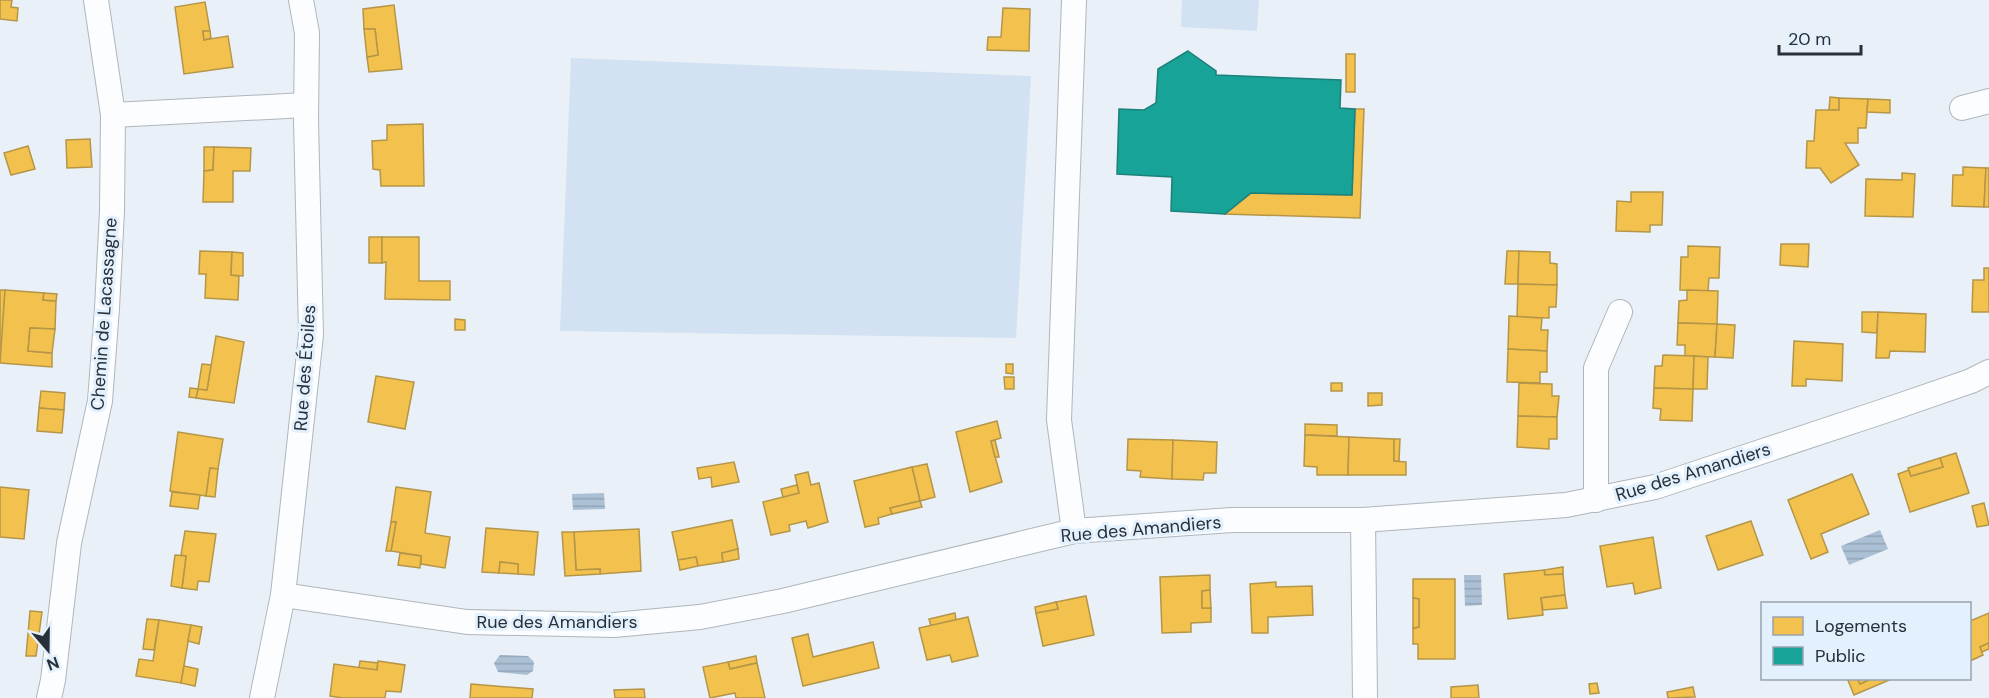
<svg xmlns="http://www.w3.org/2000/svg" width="1989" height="698" viewBox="0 0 1989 698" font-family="'DM Sans',sans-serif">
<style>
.pitch{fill:#d2e2f2}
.water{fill:url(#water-rules)}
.homes{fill:#f2c14e;stroke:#b59648;stroke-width:1.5}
.public{fill:#17a398;stroke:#1c807c;stroke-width:1.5}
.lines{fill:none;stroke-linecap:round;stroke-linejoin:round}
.street-casing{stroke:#afb6bd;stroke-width:26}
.street{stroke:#fcfdfe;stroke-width:24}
.labels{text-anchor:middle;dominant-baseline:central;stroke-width:6;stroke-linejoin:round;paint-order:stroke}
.street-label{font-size:18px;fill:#283039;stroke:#e3f0fd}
</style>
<defs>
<pattern id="water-rules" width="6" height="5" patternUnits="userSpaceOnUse" patternTransform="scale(1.5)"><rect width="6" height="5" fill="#abc0d4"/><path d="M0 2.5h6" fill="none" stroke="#93a5b7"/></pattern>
</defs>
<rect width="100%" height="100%" fill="#e9f0f7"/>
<g class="pitch">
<path d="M1182,0h77l-2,31 -76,-4z"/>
<path d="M571,58l460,18 -15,262 -456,-7z"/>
</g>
<g class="water">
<path d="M604,493l1,16 -32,1 -1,-16z"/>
<path d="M1880,530l8,19 -39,16 -8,-19z"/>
<path d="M1464,575h17l1,30 -17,1z"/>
<path d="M500,655l28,1 6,6 -1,9 -6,4 -29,-3 -4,-9z"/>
</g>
<g class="homes">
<path d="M0,0h12l-1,7 7,1 -1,13 -17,-2z"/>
<path d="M205,2l5,29h-7l1,9 24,-4 5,31 -49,7 -9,-67z"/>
<path d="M394,5l8,64 -33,3 -2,-15 11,-2 -3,-26h-11l-1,-20z"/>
<path d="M1003,8l27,1 -1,42 -42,-1 1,-13h13z"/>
<path d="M364,29h11l3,26 -11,2z"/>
<path d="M203,31h7l1,7 -7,2z"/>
<rect x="1346" y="54" width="9" height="38"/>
<path d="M1830,97l9,1v12h-10z"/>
<path d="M1839,98l29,1 -2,29h-8v15h-13l14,22 -28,18 -11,-15h-14l1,-27h7l2,-31h23z"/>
<path d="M1868,99l22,1v13l-23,-1z"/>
<path d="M1355,109h9l-4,109 -135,-4 26,-21 101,2z"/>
<path d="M423,124l1,62h-43l-1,-16 -7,-1 -1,-28 15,-1v-15z"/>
<path d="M90,139l2,28 -25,1 -1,-28z"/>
<path d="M28,146l7,23 -24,6 -7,-22z"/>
<path d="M204,147h10l-1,23 -9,1z"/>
<path d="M214,147l37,1 -1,23h-17v31h-30l1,-31 9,-1z"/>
<path d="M1963,167l23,1 -2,39 -32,-1 1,-31h10z"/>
<path d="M1986,168h3v39h-5z"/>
<path d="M1902,173l13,1 -2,43 -48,-1 1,-37 36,1z"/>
<path d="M1631,192h32l-1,33h-12v7l-34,-1 1,-30 14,1z"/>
<rect x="369" y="237" width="13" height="26"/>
<path d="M382,237h37v44h31v19l-65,-1 1,-37 -4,1z"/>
<path d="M1781,244h28l-1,23 -28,-2z"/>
<path d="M1688,246l32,1 -1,31h-10l-1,13 -28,-1 1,-33h7z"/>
<path d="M200,251l32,1 -1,23 8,1 -1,24 -33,-2 1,-24h-7z"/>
<path d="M1507,251h12l-1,33h-13z"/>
<path d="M1519,251l31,1v11l7,1v21l-39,-1z"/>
<path d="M232,252l11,1v23l-12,-1z"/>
<path d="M1984,268h5v44h-17l1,-32h11z"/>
<path d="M1518,284l39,1 -1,22h-7v11l-32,-1z"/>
<path d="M0,290h5l-3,59h-2z"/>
<path d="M5,290l39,3 -1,7 13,1 -1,28 -25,-1 -2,23 24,2v14l-52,-4z"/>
<path d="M1687,290l31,1 -1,33 -39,-1 1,-22 8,-1z"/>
<path d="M44,293l13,1 -1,7 -13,-1z"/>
<path d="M1862,312h16l-1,21 -15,-1z"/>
<path d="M1878,312l48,2 -1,38 -35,-1 -1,7h-13z"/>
<path d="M1509,316l33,2 -1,12h7l-1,21 -39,-2z"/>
<path d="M455,319l10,1v10h-10z"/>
<path d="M1678,323l39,1 -2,33 -30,-1v-11h-8z"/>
<path d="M1717,324l18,1 -2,33 -18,-1z"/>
<path d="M30,328l25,1 -3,24 -24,-2z"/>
<path d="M216,336l28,6 -10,61 -38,-5 2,-9 9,1z"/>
<path d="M1794,341l49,3 -1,37 -36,-2v7h-14z"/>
<path d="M1508,349l39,2v21h-7v11l-33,-1z"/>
<path d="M1663,355l31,1 -1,33 -39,-1 1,-22h7z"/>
<path d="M1694,356l14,1 -1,32h-14z"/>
<path d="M202,364l9,1 -4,25 -9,-1z"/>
<path d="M1006,364h7v10l-7,-1z"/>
<path d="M376,376l38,6 -9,47 -37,-7z"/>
<path d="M1004,377h10v12h-9z"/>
<rect x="1331" y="383" width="11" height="8"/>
<path d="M1519,383l33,1v12h7l-2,21 -39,-1z"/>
<path d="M190,388l8,1 -2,9 -7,-1z"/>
<path d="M1654,388l39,1 -1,32 -32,-1 1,-11 -8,-1z"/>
<path d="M41,391l24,2 -1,17 -25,-2z"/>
<path d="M1368,393h14v12l-14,1z"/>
<path d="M39,408l25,2 -2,23 -25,-2z"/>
<path d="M1518,416l39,1v22h-8v10l-32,-2z"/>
<path d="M997,421l4,17 -10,3 11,41 -32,10 -14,-60z"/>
<path d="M1305,424l32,1v11l-32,-1z"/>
<path d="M178,432l45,7 -5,30 -8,-1 -4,28 -36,-5z"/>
<path d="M1305,435l44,2 -1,38h-31v-8l-13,-1z"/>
<path d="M1349,437l45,2v22l12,1v13h-58z"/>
<path d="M1128,439l45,1 -1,39 -32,-2 1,-6 -14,-1z"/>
<path d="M1394,439h6l-1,22h-5z"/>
<path d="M995,440l4,17h-4l-4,-16z"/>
<path d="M1173,440l44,2 -1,31h-12l-1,7 -31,-1z"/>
<path d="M1956,453l13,40 -59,19 -12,-38 11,-4 2,6 32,-9 -3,-9z"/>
<path d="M1940,458l3,9 -32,9 -3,-8z"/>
<path d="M734,462l5,20 -27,5 -1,-10 -12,2 -2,-11z"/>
<path d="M927,464l8,33 -15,4 -8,-34z"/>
<path d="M912,467l8,34 -30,7 2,6 -14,4 1,6 -14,3 -11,-46z"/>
<path d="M210,468l8,1 -3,28 -9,-1z"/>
<path d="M808,472l3,13 8,-2 9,39 -20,6 -2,-7 -17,4 1,6 -19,4 -8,-33 36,-9 -4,-18z"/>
<path d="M1852,474l17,40 -48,20 7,18 -17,7 -23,-59z"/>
<path d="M797,485l2,8 -16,4 -2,-8z"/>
<path d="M0,487l29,3 -5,49 -24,-2z"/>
<path d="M396,487l35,5 -6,41 25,4 -5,31 -24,-4v-8l-30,-5 5,-29h-5z"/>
<path d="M172,492l28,3 -2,14 -28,-3z"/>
<path d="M920,501l2,6 -30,7 -2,-6z"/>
<path d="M1984,503l5,22 -12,2 -5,-21z"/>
<path d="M732,520l6,29 -16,4 1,9 -25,4 -2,-9 -18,3 -6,-28z"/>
<path d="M1751,521l12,34 -45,15 -12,-34z"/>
<path d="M391,522h5l-5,29h-5z"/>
<path d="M486,528l52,4 -4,43 -16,-1v-10l-18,-2 -1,11 -17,-1z"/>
<path d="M639,529l2,42 -41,3v-5l-24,1 -2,-38z"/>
<path d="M185,531l31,3 -7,48 -11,-1 -1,9 -15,-2 4,-32 -5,-1z"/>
<path d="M562,532h12l2,38 24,-1v5l-35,2z"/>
<path d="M1653,537l8,51 -26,6 -2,-11 -26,4 -7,-41z"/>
<path d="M738,549l1,10 -16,3 -1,-9z"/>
<path d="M400,553l21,3 -1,12 -22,-3z"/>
<path d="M175,555l11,1 -4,32 -11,-2z"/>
<path d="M696,557l2,9 -18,4 -2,-10z"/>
<path d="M500,562l18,2v10l-19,-1z"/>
<path d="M1563,567v7l-18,1 -1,-5z"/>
<path d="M1544,570l1,5 18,-1 2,21 -24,3 2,17 -35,4 -4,-45z"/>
<path d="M1210,575v15l-8,1v17h9v14l-20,1v9l-29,1 -2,-56z"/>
<path d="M1413,579h42v80h-37v-15h-5v-16l6,-1v-28l-6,-1z"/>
<path d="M1276,582v5l36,-1 1,29 -45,2v16h-16l-2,-49z"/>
<path d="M1210,590l1,18h-9v-17z"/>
<path d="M1565,595l2,13 -24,2 -2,-12z"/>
<path d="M1086,596l8,39 -51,11 -7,-33 22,-4 -2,-7z"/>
<path d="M1413,598l6,1v28l-6,1z"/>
<path d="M1056,602l2,7 -22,4 -1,-6z"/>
<path d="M30,611l12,1 -6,44h-10z"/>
<path d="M955,613l1,7 -25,6 -2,-7z"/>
<path d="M1989,613v30l-9,4 3,8 -13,6v-40z"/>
<path d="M968,617l10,39 -26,6 -2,-7 -23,5 -8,-32z"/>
<path d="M147,619l12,1 -5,30 -11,-1z"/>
<path d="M159,620l32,5 -10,58 -45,-7 3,-17 14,2z"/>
<path d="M191,625l11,2 -3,17 -11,-3z"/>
<path d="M808,634l5,23 60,-15 6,26 -76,18 -11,-48z"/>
<path d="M1989,643v6l-7,3 -2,-5z"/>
<path d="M756,656l1,7 -27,6 -2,-7z"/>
<path d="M360,661l18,2 -1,7 -18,-2z"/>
<path d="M378,661l27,4 -4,27 -15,-1 -1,7h-42l-13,-2 4,-32 43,6z"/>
<path d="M728,662l2,7 27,-6 8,35h-29l-1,-5 -25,5 -7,-31z"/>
<path d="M184,666l14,3 -3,17 -14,-3z"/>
<path d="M1847,678h10l3,6 13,-6h21l-40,17z"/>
<path d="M1857,678h16l-13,6z"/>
<path d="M1597,683l2,10 -9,1 -1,-10z"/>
<path d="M471,684l62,5 -1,9h-62z"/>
<path d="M1478,685l1,13h-28v-11z"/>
<path d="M1693,687l2,10 -27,1 -1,-6z"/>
<path d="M644,689l1,9h-30l-1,-8z"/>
</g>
<path class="public" d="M1188,51l28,20v4l125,5 -1,28 15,1 -3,86 -101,-2 -26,21 -54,-3 1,-34 -55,-3 2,-65 25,1 12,-7 2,-34z"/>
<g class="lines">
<g class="street-casing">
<g id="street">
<path d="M1962,108l27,-7"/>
<path d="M113,115l193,-10"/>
<path d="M1596,500v-132l24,-56"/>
<path d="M1363,520l2,178"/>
<path d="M1074,531l-15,-111 15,-420"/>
<path d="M283,595l184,27 147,3 86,-8 83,-16 291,-70 158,-11h131l203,-15 89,-18 229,-76 87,-30 18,-9"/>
<path d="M49,698l4,-18 16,-137 31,-142 7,-93 5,-97 1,-96 -17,-115"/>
<path d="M262,698l21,-103 28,-260 -5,-215 1,-87 -6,-33"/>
</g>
</g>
<use href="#street" class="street"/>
</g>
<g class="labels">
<g class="street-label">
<text transform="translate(104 314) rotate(-86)">Chemin de Lacassagne</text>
<text transform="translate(305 368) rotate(-86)">Rue des Étoiles</text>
<text transform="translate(1693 472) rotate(-17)">Rue des Amandiers</text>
<text transform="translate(1141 529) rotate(-5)">Rue des Amandiers</text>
<text x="557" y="622">Rue des Amandiers</text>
</g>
</g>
<rect x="1761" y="602" width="210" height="78" fill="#e3f0fd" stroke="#98a3af" stroke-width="1.5"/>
<rect x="1773" y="617" width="30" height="18" fill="#f2c14e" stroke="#98a3af" stroke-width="1.5"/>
<text x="1815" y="632" font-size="18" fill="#283039">Logements</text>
<rect x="1773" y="647" width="30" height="18" fill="#17a398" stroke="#98a3af" stroke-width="1.5"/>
<text x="1815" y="662" font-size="18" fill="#283039">Public</text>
<g transform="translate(48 650) rotate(160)" stroke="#e3f0fd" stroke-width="4.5" paint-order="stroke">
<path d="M0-4.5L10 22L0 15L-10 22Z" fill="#283039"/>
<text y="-9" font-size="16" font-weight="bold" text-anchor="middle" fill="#283039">N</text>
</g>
<path d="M1779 45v9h82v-9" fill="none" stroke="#283039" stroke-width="3"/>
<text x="1788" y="45" font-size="18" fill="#283039" stroke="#e3f0fd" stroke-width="4.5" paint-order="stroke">20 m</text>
</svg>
